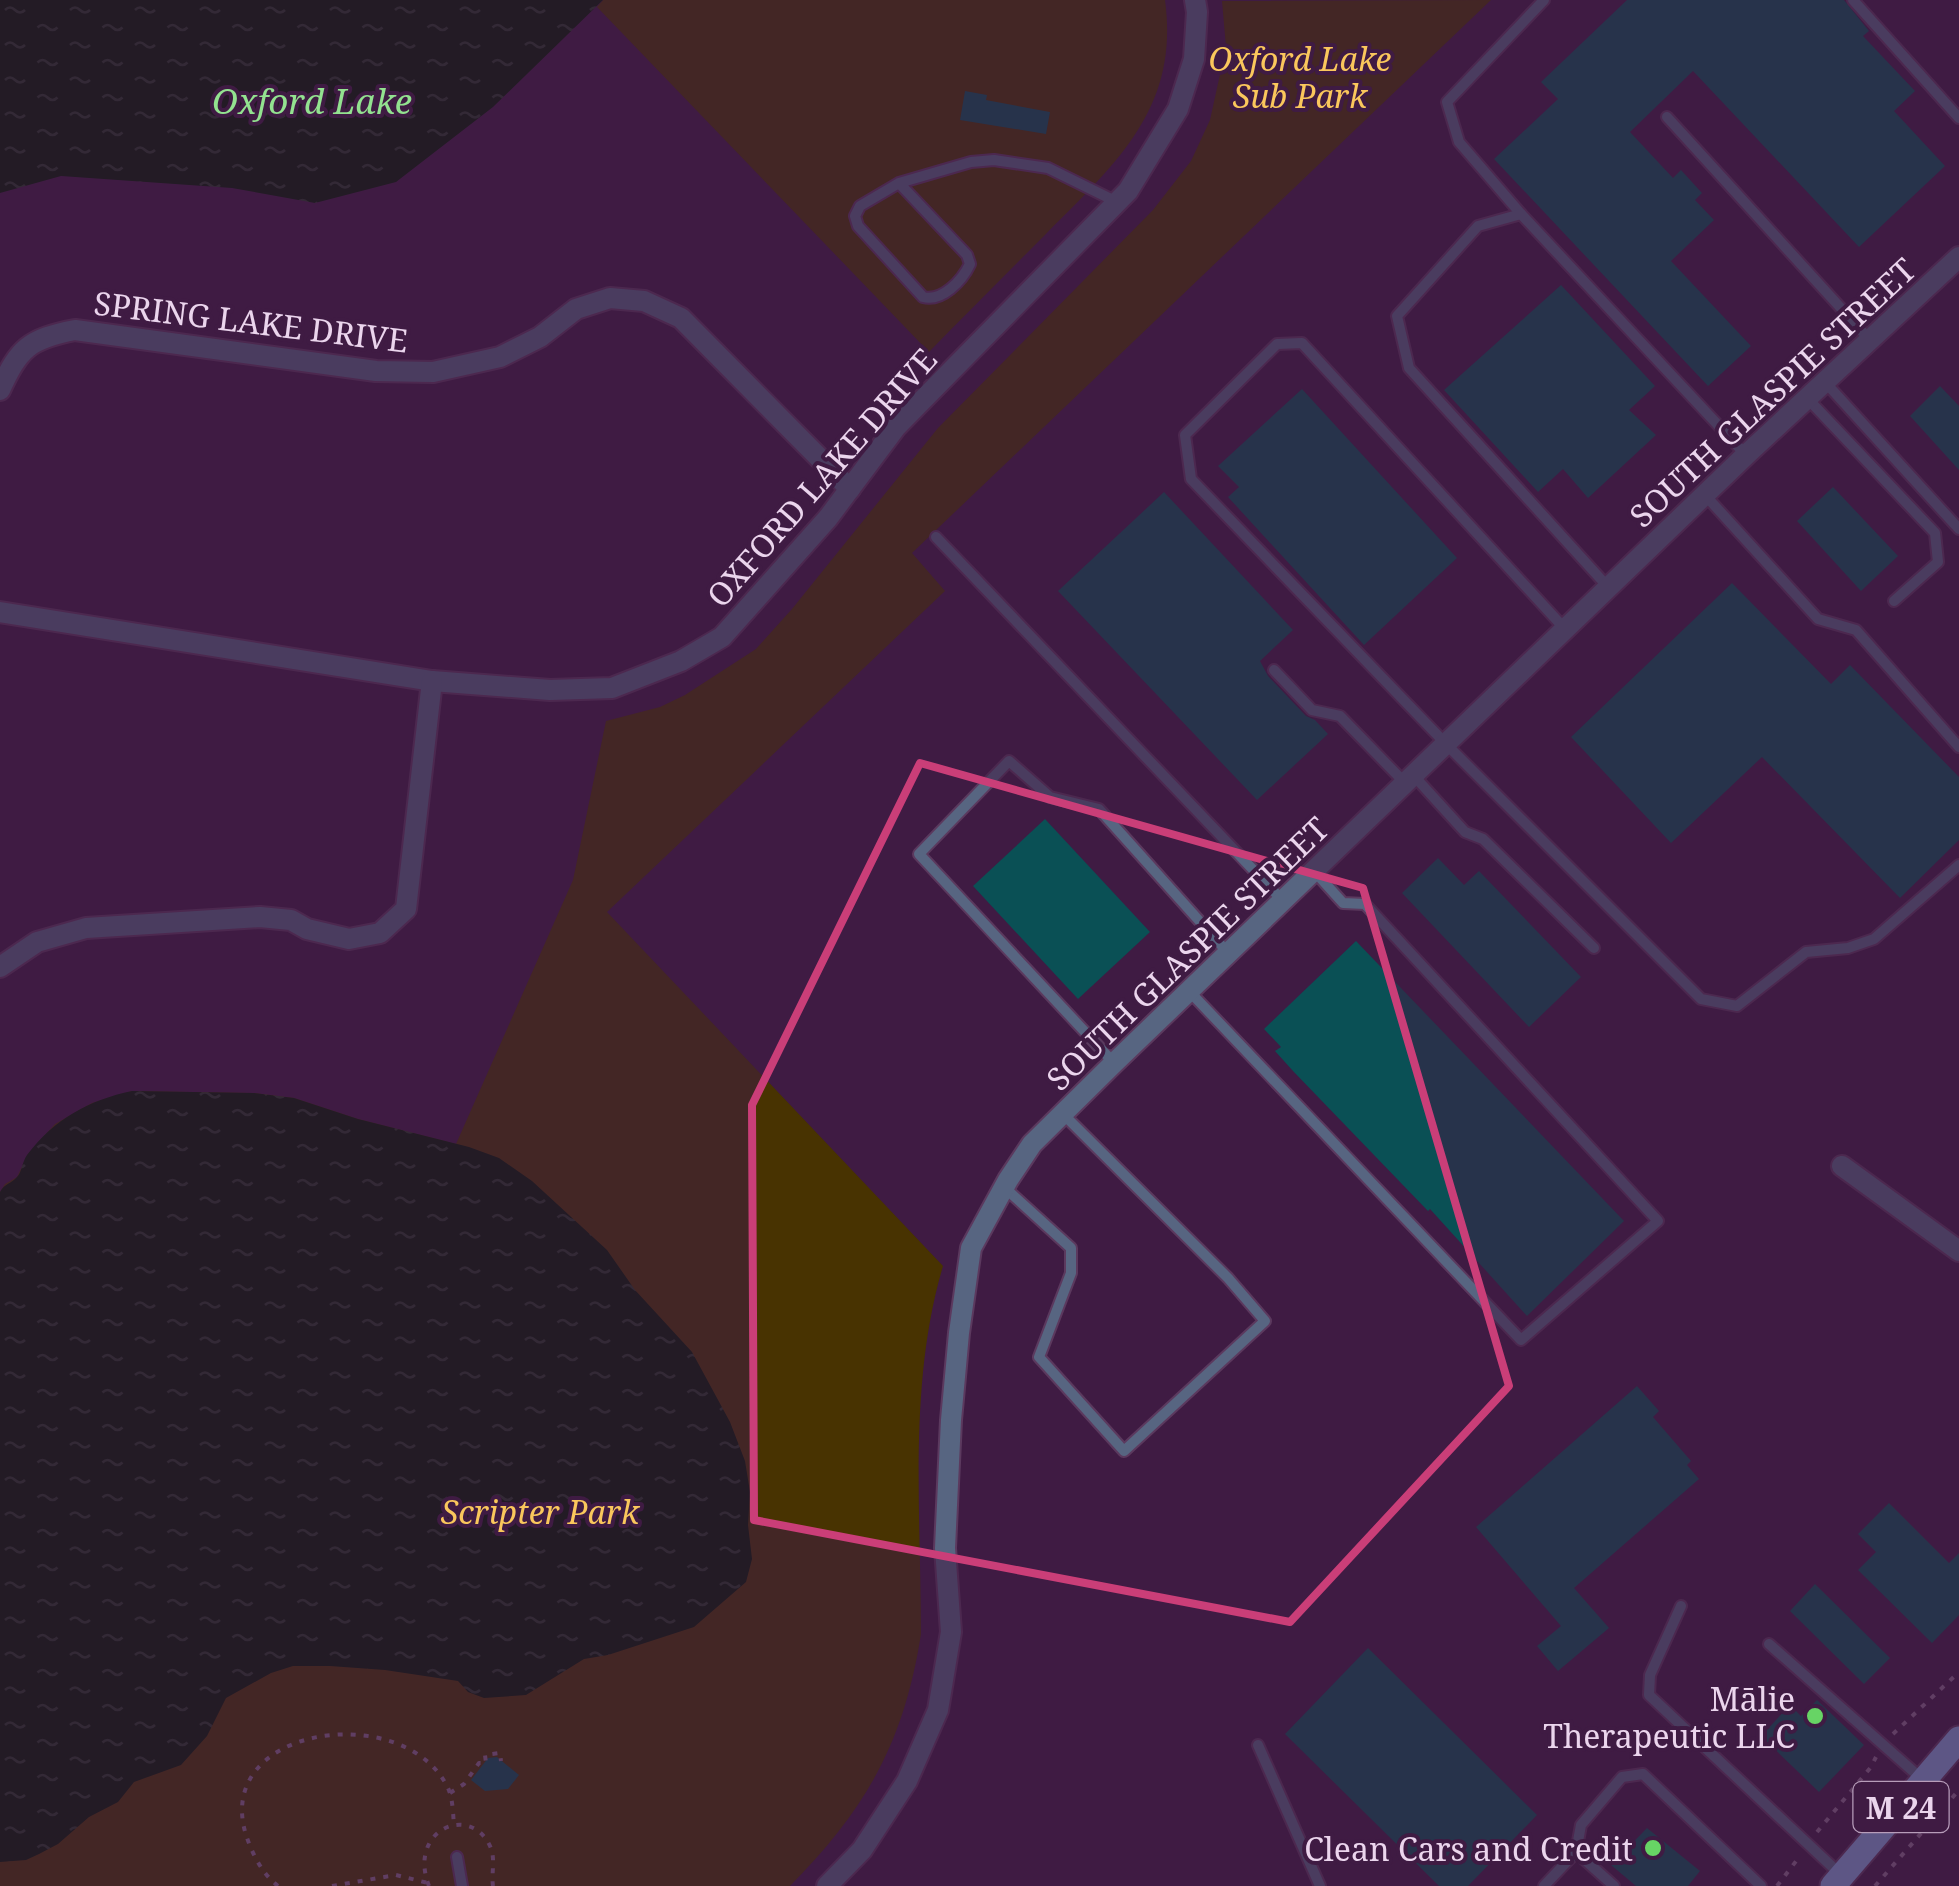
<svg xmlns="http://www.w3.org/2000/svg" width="1959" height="1886" viewBox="0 0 1959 1886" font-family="'Noto Serif',serif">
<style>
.park{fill:#483301}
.water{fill:url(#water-ripples)}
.building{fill:#0a5055}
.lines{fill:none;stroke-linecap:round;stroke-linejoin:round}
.lane-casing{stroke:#5b395e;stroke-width:14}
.street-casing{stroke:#5b395e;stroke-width:24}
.primary-casing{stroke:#5b395e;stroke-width:29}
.path{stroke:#87688a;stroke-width:4;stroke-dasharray:5 8;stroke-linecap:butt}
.lane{stroke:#576581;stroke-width:10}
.street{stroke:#576581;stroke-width:20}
.primary{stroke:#809dd6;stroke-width:25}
.marked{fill:none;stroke:#ca3e78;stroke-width:8;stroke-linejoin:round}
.poi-dot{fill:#67d465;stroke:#3f1b43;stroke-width:4}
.labels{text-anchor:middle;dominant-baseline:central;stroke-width:8;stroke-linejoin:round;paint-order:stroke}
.shield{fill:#3f1b43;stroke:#b79dba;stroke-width:2.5}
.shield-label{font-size:30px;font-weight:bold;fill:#ebd5ed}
.park-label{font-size:32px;font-style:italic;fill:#fac75c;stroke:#3f1b43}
.street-label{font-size:32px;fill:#ebd5ed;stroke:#3f1b43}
.poi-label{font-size:32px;fill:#ebd5ed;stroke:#3f1b43;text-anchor:end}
.water-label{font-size:35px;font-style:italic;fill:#93e290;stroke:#3f1b43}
</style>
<defs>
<pattern id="water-ripples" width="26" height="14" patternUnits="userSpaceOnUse" patternTransform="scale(2.5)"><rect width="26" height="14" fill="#001b01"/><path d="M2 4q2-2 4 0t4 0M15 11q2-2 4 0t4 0" fill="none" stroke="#253b26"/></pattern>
</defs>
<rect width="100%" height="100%" fill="#3f1b43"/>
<g class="park">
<path d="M603,0h562c15,110 -51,165 -121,236 -39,39 -77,77 -115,116l-332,-345z"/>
<path d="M1491,0l-579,553 33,38 -338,321 336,354c-35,118 -22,246 -22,368 -17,108 -54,174 -131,252h-790v-694l5,-8 12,-7 11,-23 27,-30 37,-21 40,-12 122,2 40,5 64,21 98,25 117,-264 33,-159 54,-14 25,-12 71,-46 36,-40 146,-181 215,-218 38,-49 19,-41 16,-73 -4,-46z"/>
</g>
<g class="water">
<path d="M0,0h603l-110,107 -97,75 -81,21 -83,-15 -171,-12 -61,17z"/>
<path d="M132,1091l122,2 40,5 64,21 111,28 30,11 33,23 75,69 28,40 57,62 38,70 15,39 5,31 -2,33 4,34 -6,23 -52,45 -86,28 -24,4 -58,36 -42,3 -16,-6 -10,-11 -73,-11 -55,-4h-37l-22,7 -45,25 -19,38 -26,29 -47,17 -16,20 -29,15 -31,27 -19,10 -13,6 -26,2v-670c5,-9 11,-8 17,-15 5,-5 5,-15 10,-22 27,-36 62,-55 105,-64z"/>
</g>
<g class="building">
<path d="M1627,0h217l25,31 -6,5 52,55 -21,20 51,55 -86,81 -166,-176 -63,61 43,46 8,-8 21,23 -7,7 19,20 -43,41 80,85 -43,40 -214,-227 64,-60 -17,-17z"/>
<path d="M965,91l22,4 -1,5 64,12 -4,22 -86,-14z"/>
<path d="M1561,285l94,101 -26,24 27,25 -68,63 -25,-29 -25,23 -94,-102z"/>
<path d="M1940,386l19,20v64l-49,-54z"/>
<path d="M1302,389l155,169 -93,87 -136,-148 11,-10 -21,-21z"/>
<path d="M1833,487l65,69 -37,35 -64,-70z"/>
<path d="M1164,492l129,138 -33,31 8,15 38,40 9,4 13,14 -71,66 -199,-209z"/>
<path d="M1732,583l99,101 19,-19 109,112v63l-59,58 -138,-141 -91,86 -100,-106z"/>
<path d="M1045,819l105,113 -72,67 -105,-113z"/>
<path d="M1438,858l26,27 15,-14 102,106 -52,50 -127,-134z"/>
<path d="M1356,941l268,280 -97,95 -97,-107 -2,2 -135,-140 -18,-20 6,-4 -17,-18z"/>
<path d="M1637,1386l22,25 -6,6 38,44 -4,4 12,14 -125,109 35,40 -51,43 -21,-25 24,-20 -85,-99z"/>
<path d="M1889,1503l60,60 10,-10v62l-27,28 -74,-73 18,-18 -18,-18z"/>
<path d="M1815,1584l75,74 -26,26 -74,-73z"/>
<path d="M1368,1648l169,167 -69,71h-29l-154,-152z"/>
<path d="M1817,1700l47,45 -45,47 -58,-56 29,-31 11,11z"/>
<path d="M497,1757l22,18 -11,14 -23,2 -14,-11 17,-22z"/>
<path d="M1647,1828l53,43 -12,15h-52l-25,-21z"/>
</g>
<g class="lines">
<g class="lane-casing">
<g id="lane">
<path d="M1853,0l106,118"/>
<path d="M1667,117l202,222"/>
<path d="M899,183l68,72 3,9c-8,17 -28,38 -47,33l-65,-71 -3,-10 5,-10 39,-23 72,-21 23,-2 54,8 69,34"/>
<path d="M1521,214l-62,-72 -12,-40 97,-102"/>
<path d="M1825,382l134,147"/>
<path d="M1807,398l128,135 3,29 -44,39"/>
<path d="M1705,495l113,124 38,11 103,117"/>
<path d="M936,537l348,365"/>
<path d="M1608,587l-199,-219 -12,-52 81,-90 43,-12 225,241"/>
<path d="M1565,629l-263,-286 -25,1 -92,91 6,44 256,266 254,254 36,7 69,-54 42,-4 26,-9 85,-74"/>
<path d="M1274,670l38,40 28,6 66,68"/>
<path d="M1415,777l50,55 18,7 111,109"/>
<path d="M1190,992l331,348 137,-119 -293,-317 -22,-1 -28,-31"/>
<path d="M1114,1063l-195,-209 90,-93 41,36 49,12 130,145"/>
<path d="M1004,1187l67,61v25l-32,84 85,94 141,-130 -37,-43 -165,-164"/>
<path d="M1681,1606l-31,69 -1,20 192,180"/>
<path d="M1769,1644l154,136"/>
<path d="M1258,1745l62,141"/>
<path d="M457,1857l5,29"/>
<path d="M1544,1886l32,-34"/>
<path d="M1614,1886l-38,-34 5,-27 41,-48 21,-3 118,112"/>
</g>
</g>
<g class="street-casing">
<g id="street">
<path d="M0,390c19,-42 29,-51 75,-60l301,41 57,1 67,-15 40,-20 36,-28 34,-11 34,3 37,17 169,171"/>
<path d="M0,612l432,69 118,9 62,-2 69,-27 41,-24 106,-119 68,-91 232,-236 50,-82 16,-50 3,-47 -2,-12"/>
<path d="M0,967l37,-25 49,-14 174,-11 31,3 16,9 42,10 31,-6 26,-24 26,-228"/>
<path d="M1842,1166l117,85"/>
<path d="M827,1886l35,-36 45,-69 31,-71 13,-78 -6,-84 6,-128 8,-87 12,-85 37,-68 24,-36 82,-81 632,-608 213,-198"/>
</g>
</g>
<g class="primary-casing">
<path id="primary" d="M1833,1886l126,-147"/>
</g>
<g class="path">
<path d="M1893,1734l66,-62"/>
<path d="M450,1793l14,-9 15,-21h7l-1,-8 15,-2 1,8"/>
<path d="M1817,1832l54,-65 5,-10"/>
<path d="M278,1886c-16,-12 -26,-33 -32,-51 -34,-110 159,-136 202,-47 5,11 5,26 6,38"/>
<path d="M332,1886l64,-11 32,8"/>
<path d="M429,1886c-22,-56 41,-83 61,-40 6,13 1,27 3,40"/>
<path d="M1777,1886l23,-30"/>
<path d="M1875,1886l84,-96"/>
</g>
<use href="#lane" class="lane"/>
<use href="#street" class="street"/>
<use href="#primary" class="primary"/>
</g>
<path d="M0 0H1959V1886H0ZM920,763l443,125 146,498 -219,236 -536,-102 -2,-415z" fill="#3f1b43" fill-opacity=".55" fill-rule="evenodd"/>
<path class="marked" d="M920,763l443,125 146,498 -219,236 -536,-102 -2,-415z"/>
<g class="poi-dot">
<circle cx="1815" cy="1716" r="10"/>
<circle cx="1653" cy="1848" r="10"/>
</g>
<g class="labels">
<rect class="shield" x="1853.5" y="1782" width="95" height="50" rx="8"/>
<g class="shield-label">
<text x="1901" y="1807">M 24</text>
</g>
<g class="park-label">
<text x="1300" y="58">Oxford Lake<tspan x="1300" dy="37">Sub Park</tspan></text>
<text x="540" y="1511">Scripter Park</text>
</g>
<g class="street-label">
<text transform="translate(251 321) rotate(7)">SPRING LAKE DRIVE</text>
<text transform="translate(1772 392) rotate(-43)">SOUTH GLASPIE STREET</text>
<text transform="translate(821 477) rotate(-49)">OXFORD LAKE DRIVE</text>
<text transform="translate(1187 953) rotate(-44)">SOUTH GLASPIE STREET</text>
</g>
<g class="poi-label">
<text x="1795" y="1698">Mālie<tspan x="1795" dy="37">Therapeutic LLC</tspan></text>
<text x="1633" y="1848">Clean Cars and Credit</text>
</g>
<g class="water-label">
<text x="312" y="100">Oxford Lake</text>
</g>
</g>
</svg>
